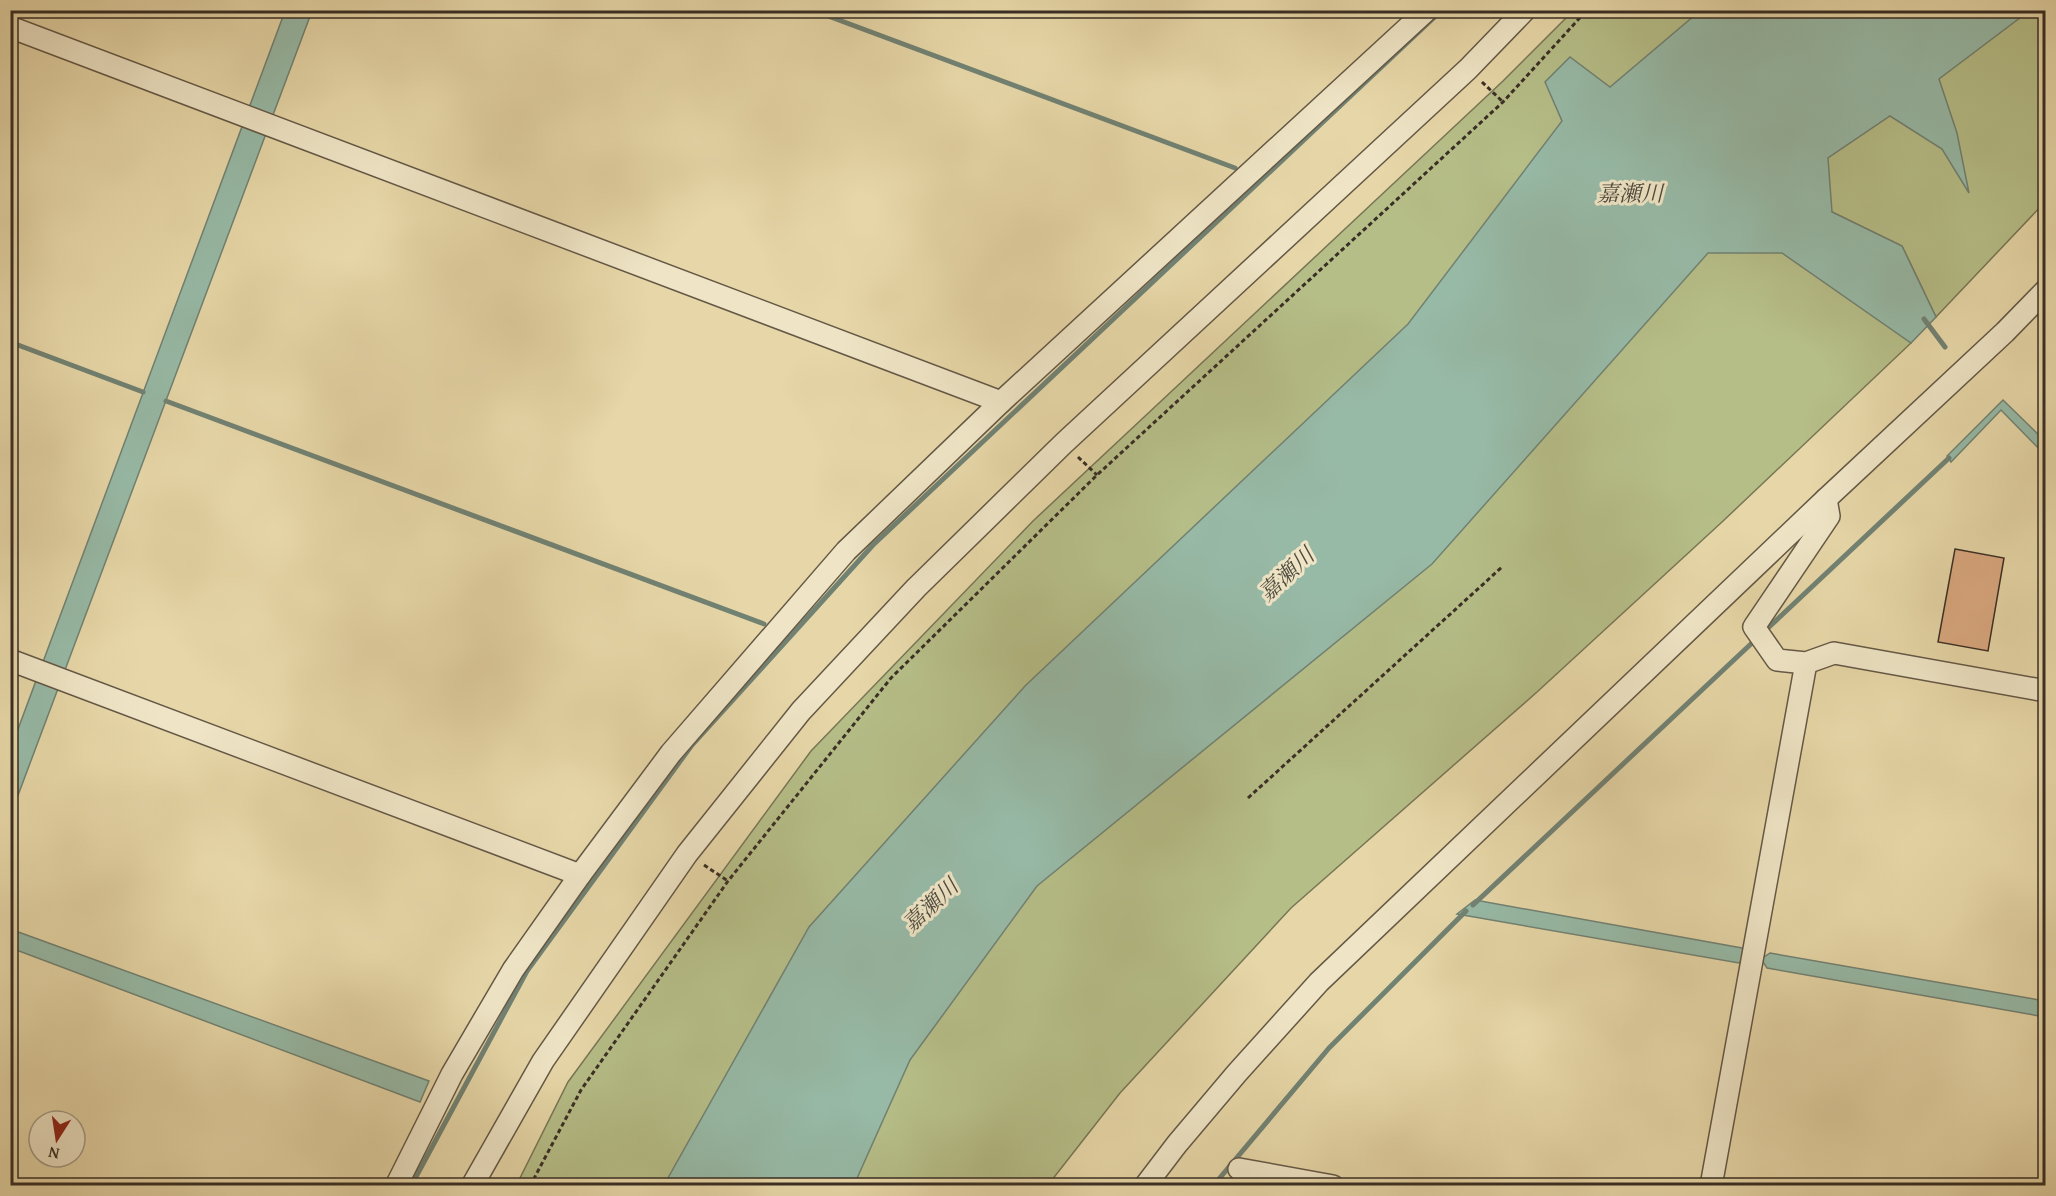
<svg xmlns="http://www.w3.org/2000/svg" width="2056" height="1196" viewBox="0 0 2056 1196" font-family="'Gentium Book Plus','Noto Serif JP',serif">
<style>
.green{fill:#b6be88;stroke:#787656;stroke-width:1.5}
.water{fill:#97baa7;stroke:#718273;stroke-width:1.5}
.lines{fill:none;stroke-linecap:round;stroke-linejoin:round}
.stream{stroke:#718273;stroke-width:5}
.building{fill:#daa880;stroke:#392e25;stroke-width:1.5}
.minor-casing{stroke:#645846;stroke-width:24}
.path{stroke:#392e25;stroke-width:3;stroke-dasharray:4.5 3;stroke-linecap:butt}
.minor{stroke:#efe5c6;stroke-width:21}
.labels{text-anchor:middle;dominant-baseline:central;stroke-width:6;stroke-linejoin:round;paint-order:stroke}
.water-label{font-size:22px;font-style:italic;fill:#4c4a3f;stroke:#efe5c6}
</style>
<rect width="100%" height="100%" fill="#e7d7a8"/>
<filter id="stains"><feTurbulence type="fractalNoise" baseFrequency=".00333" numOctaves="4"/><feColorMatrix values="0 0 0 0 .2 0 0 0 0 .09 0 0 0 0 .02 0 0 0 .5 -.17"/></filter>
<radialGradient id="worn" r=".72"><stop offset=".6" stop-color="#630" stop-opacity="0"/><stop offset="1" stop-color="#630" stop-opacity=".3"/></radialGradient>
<g class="green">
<path d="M1573,11h177l-161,129 -897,1045 -176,1 52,-104 243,-331 222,-230 470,-440z"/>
<path d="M1994,11h51v191l-109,115 -34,-71 -70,-34 -31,-57 117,-85z"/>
<path d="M1716,221l59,12 113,77 23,33 -189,179 -185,170 -246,216 -171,185 -72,92 -219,1 64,-138 148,-188z"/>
</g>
<g class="water">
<path d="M1701,10l328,1 -90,68 18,54 12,60 -27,-44 -52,-33 -62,42 4,54 70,34 34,71 -25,26 -129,-90h-74l-276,311 -395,322 -127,174 -56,125h-190l145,-258 216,-241 383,-362 154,-203 -17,-39 25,-25 40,30z"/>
<path d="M285,11h27l-301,803v-66z"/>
<path d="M2003,400l42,41v14l-44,-45 -50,52 -4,-6z"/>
<path d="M1475,900l267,48 5,8 -8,7 -282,-49z"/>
<path d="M10,929l419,152 -9,21 -409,-154z"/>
<path d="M1770,953l275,48v16l-278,-49 -6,-9z"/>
</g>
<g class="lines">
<g class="stream">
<path d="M812,10l423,158"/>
<path d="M1924,319l21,28"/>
<path d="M10,342l133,50"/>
<path d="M166,401l598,223"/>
<path d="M1768,628l181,-170"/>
<path d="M1473,905l280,-263"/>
<path d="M411,1186l116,-215 165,-226 181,-200 569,-535"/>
<path d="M1213,1186l116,-138 137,-137"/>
</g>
</g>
<path class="building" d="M1955,549l49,9 -16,93 -50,-9z"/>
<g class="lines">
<g class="minor-casing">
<g id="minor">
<path d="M10,27l991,375"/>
<path d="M1826,499l3,17 -75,111 23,33 29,3 28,-10 212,38"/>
<path d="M10,660l570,215"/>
<path d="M1239,1169l94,17"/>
<path d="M396,1186l56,-112 61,-104 67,-95 91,-122 175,-202 155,-149 426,-392"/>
<path d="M472,1186l71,-125 144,-207 114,-143 115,-123 148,-145 404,-374 57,-59"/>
<path d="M1145,1186l32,-42 60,-71 82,-91 507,-483 179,-167 41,-42"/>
<path d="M1711,1186l95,-523"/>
</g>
</g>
<g class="path">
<path d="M1482,82l21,20"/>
<path d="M1078,457l19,18"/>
<path d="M1248,798l254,-231"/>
<path d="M704,865l24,16"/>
<path d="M530,1186l51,-96 147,-209 163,-203 206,-203 406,-373 84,-92"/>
</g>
<use href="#minor" class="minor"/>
</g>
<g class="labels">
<g class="water-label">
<text x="1630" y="193">嘉瀬川</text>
<text transform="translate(1286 574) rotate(-43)">嘉瀬川</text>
<text transform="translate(930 905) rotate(-43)">嘉瀬川</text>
</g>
</g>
<rect width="2056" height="1196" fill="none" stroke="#e7d7a8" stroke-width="36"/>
<rect x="12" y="12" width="2032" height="1172" fill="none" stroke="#392e25" stroke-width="3"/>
<rect x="18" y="18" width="2020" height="1160" fill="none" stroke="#392e25" stroke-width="1.5"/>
<g transform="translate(57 1139) rotate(192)"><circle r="28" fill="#efe5c6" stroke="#a69c86" stroke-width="1.5"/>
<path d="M0-4.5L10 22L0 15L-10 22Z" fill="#8f2418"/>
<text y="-9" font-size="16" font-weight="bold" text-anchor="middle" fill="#392e25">N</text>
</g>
<rect width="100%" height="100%" filter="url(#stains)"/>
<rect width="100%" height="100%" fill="url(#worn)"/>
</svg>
